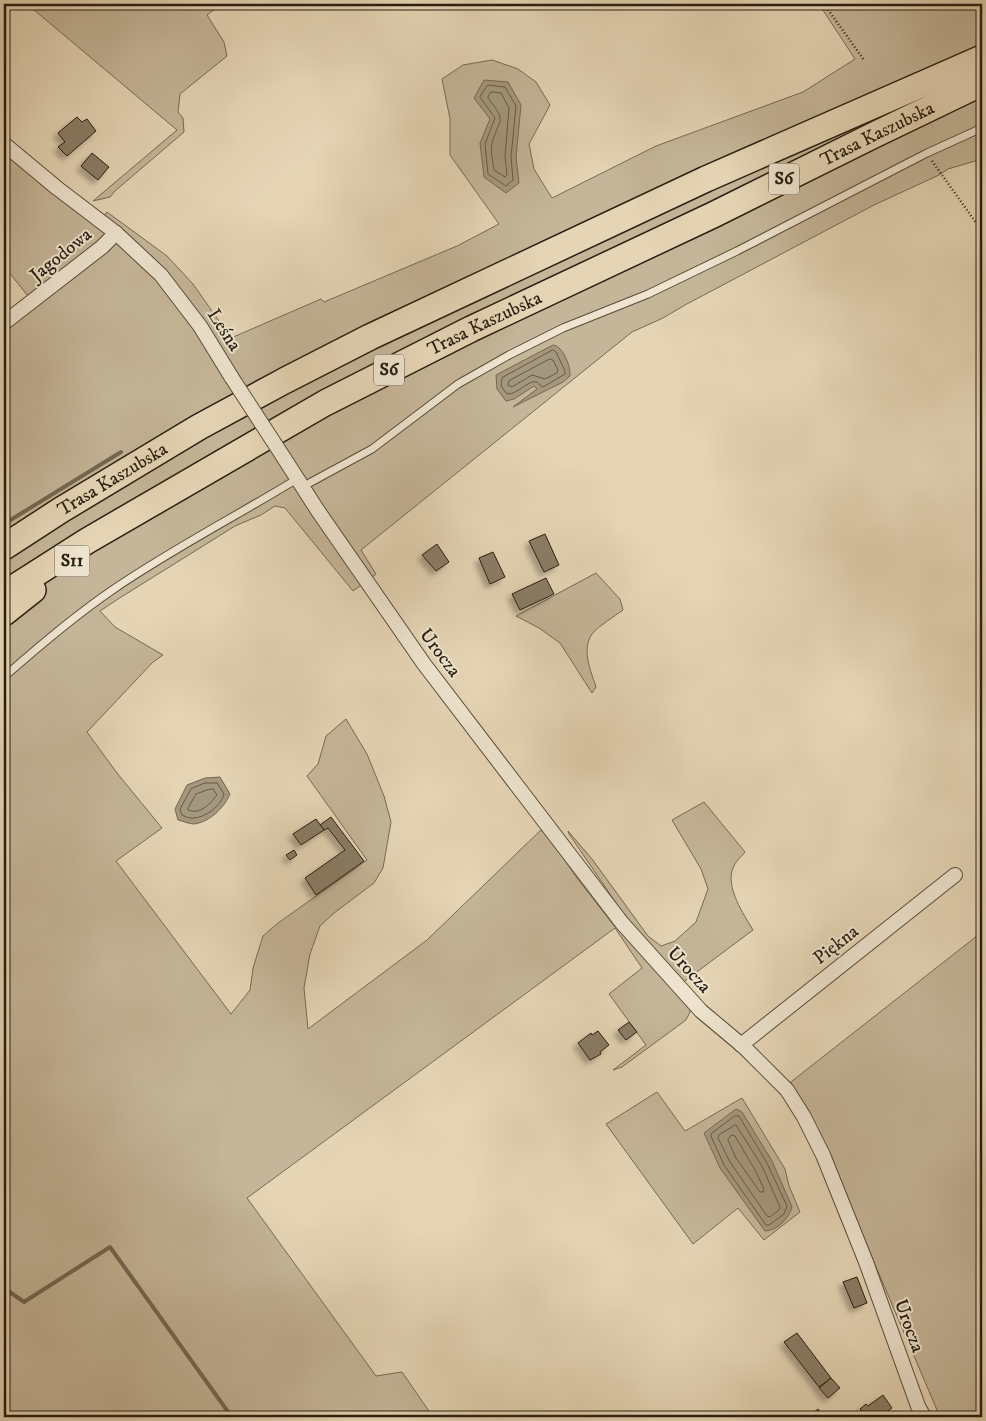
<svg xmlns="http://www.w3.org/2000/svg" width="986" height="1421" viewBox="0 0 986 1421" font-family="'IM FELL DW Pica',serif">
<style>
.green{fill:#c5b699;stroke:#766a54}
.water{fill:#a5977d;stroke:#736751}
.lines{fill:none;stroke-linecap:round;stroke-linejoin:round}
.shore{stroke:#665a46;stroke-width:1}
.stream{stroke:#736751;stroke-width:4}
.building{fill:#8a7d66;stroke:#281e10;filter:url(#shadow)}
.service-casing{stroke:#574c39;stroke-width:9}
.minor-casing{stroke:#574c39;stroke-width:16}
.motorway-casing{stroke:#281e10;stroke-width:28}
.path{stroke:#281e10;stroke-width:2.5;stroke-dasharray:1 2.5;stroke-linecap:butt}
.service{stroke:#eee4cf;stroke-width:7}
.minor{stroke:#eee4cf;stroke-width:14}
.motorway{stroke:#e5d5b5;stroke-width:25}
.minor-bridge-casing{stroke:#574c39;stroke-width:16;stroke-linecap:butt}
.minor-bridge{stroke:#eee4cf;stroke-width:14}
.labels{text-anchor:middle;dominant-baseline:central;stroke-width:4;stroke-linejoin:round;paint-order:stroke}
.shield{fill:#eee4cf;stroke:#635949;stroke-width:1}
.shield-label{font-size:18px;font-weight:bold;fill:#281e10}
.street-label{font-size:19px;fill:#281e10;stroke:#eee4cf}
</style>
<defs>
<filter id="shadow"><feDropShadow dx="-4.5" dy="4.5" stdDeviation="2.5" flood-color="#0004"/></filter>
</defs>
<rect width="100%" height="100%" fill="#e5d5b5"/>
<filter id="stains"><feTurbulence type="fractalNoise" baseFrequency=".004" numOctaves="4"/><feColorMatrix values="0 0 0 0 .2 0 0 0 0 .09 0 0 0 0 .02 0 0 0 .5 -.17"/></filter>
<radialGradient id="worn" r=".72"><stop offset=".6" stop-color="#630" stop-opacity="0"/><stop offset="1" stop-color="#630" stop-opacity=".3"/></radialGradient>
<g class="green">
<path d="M27,4h194l-14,11 17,27 3,14 -47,38 -2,18 5,6 1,14 -69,59 -5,6 -17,4 84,-71z"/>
<path d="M819,4h163v155l-34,10 -9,6 -65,30 -189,100 -22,13 -31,14 -271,218 15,24 -23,17 -68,-83 -10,-2 -14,9 -26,11 -117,73 -18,12 15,16 48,28 -10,7 -66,70 30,41 45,55 -46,33 115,153 19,-24 3,-22 10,-32 15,-13 89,-63 -60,-84 11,-12 8,-28 20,-17 21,35 17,42 7,26 -8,46 -9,15 -40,30 -14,13 -10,28 -6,34 4,41 119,-89 116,-112 34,50 38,49 4,-3 71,81v7l-4,8 -64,47 -9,3 33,-25 -37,-51 33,-26 -27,-40 -368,270 129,178 26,-4 31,45h-429v-1102l24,-19 -24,-30v-116l93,74 10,-12 60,44 26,28 38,54 90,-39 3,3 133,-56 42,-22 -49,-69v-36l-8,-40 21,-14 29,-5 26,9 18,13 14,23 -21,39 5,25 18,29 104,-52 147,-54 52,-33z"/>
<path d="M596,573l24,26 3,11c-7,5 -27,18 -31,24 -11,16 -1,37 4,53l-4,6 -32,-50 -21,-15 -23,-12z"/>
<path d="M704,802l41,50c-4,5 -10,10 -12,16 -8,19 11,47 20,62l-71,53 -55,-64 -58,-85 -1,-3 24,28 56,77 13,10 14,-5 21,-19 12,-33 -7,-20 -29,-49z"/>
<path d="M982,932v485h-42l-116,-272 -37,-60z"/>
<path d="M657,1092l28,39 57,-33 43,71 4,17 11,26 -36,28 -26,-32 -45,36 -87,-120z"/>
</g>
<g class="water">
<path d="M484,80l24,2 13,23 -5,52 3,26 -13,10 -22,-16 -4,-34 10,-24 -16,-21z"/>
<path d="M553,345c10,1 18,22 17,31l-7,6 -50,25 24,-18 -3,-3 -20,13 -8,2 -9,-12 -1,-14z"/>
<path d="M220,777l10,17c-6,14 -20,28 -36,30 -5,0 -11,-3 -16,-4l-3,-11 12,-24 18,-7z"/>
<path d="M736,1109l6,3 30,49 20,46c-3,11 -15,24 -27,24l-45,-63 -16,-35z"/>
</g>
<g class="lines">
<g class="shore">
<path d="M488,85l17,2 11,19 -5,51 2,23 -7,6 -18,-12 -3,-30 10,-26 -15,-21z"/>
<path d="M491,92l10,1 8,15 -4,48 2,19 -2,2 -11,-7c-1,-8 -4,-19 -2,-27 8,-27 15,-20 -4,-45z"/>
<path d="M553,350l3,2 9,19v3l-22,13c-2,-1 -4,-3 -6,-5 -8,-3 -20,13 -30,12l-6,-8 1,-8z"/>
<path d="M550,359l3,1 5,10 -1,3 -12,6 -13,-4 -20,12 -4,-2 1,-4z"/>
<path d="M205,783h12l7,11c-3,12 -18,23 -30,24 -3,1 -8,-1 -12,-3l-2,-6 11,-20z"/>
<path d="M213,789l4,6c-7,9 -17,20 -29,15v-2l8,-14 11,-4z"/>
<path d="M735,1116h4l28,47 20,43 -3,8 -15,11h-3l-42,-60 -13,-29v-2z"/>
<path d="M736,1125l26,41 18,41 -1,3 -9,7 -3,-1 -37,-54 -12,-24 1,-3z"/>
<path d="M732,1135l3,1 20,34 9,19 -1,3h-3l-24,-34 -8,-18z"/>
</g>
<g class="stream">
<path d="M4,524l117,-72"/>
<path d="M4,1288l20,14 86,-55 121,169"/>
</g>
</g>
<g class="building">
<path d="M77,117l5,5 5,-3 9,12 -29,25 -9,-9 7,-5 -7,-9z"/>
<path d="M92,153l17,14 -11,13 -17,-14z"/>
<path d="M545,534l14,31 -15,7 -15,-31z"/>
<path d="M437,544l12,18 -13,9 -14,-16z"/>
<path d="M493,552l12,25 -15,7 -11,-26z"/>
<path d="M546,578l8,16 -34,16 -8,-16z"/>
<path d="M331,817l33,44 -48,34 -11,-17 40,-28 -17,-22 -4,2 -4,-5z"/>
<path d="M316,819l8,11 -23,15 -8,-11z"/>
<path d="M294,850l3,5 -7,5 -4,-5z"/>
<path d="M629,1022l8,10 -11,8 -8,-10z"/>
<path d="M598,1031l11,14 -9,7 1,2 -11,6 -12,-17 13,-10 1,2z"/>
<path d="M857,1277l10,26 -13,5 -11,-26z"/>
<path d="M797,1333l34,45 -12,9 -35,-45z"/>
<path d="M831,1378l9,10 -12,10 -9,-10z"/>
<path d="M883,1395l9,13 -12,9h-27l9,-6 -2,-2 6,-5 2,2z"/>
<path d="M818,1409l6,8h-16z"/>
</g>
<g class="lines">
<g class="service-casing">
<g id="service">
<path d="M302,487l70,-38 86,-65 51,-29 54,-27 85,-34 89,-43 190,-98 55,-25"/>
<path d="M4,677c34,-30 69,-60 107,-86 59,-41 124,-74 186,-112"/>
</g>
</g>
<g class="minor-casing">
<g id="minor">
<path d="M4,144l53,44 59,45 45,42 39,51 32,52"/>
<path d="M4,323l98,-76 14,-14"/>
<path d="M284,458l34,53 106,153 198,259 79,88 43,36 43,43 17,27 19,38 43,107 52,144 6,11"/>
<path d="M741,1045l214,-170"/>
</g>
</g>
<g class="motorway-casing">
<g id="motorway">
<path id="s1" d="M4,547l57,-37 138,-83 85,-46 86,-44 336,-158 276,-121"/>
<path id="s2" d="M4,594l83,-53 238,-138 146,-74 242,-114 159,-79 110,-53"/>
<path d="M4,613l29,-23"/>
</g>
</g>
<g class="path">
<path d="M824,4l40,56"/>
<path d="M932,161l50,70"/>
</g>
<use href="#service" class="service"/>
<use href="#minor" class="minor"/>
<use href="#motorway" class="motorway"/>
<g class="minor-bridge-casing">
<path id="minor-bridge" d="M232,378l52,80"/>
</g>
<use href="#minor-bridge" class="minor-bridge"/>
</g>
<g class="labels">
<g class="shield">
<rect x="769" y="163.5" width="30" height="31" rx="4"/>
<rect x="374" y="354.5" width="30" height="31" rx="4"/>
<rect x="54.5" y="545.5" width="35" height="31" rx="4"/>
</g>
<g class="shield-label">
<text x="784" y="179">S6</text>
<text x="389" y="370">S6</text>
<text x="72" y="561">S11</text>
</g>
<g class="street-label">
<text stroke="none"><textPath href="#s2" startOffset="988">Trasa Kaszubska</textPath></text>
<text transform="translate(61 255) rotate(-39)">Jagodowa</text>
<text stroke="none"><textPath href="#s2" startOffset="552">Trasa Kaszubska</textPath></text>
<text transform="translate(224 330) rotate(57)">Leśna</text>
<text stroke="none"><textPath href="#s1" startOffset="128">Trasa Kaszubska</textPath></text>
<text transform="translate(440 653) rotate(53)">Urocza</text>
<text transform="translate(836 945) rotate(-38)">Piękna</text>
<text transform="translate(689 970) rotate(48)">Urocza</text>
<text transform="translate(909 1326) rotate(70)">Urocza</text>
</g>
</g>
<rect width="986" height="1421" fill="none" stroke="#e5d5b5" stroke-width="20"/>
<rect x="5" y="5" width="976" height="1411" fill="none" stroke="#281e10" stroke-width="2.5"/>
<rect x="10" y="10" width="966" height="1401" fill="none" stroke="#281e10"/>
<rect width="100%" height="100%" filter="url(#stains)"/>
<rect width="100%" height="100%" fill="url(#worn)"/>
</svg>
